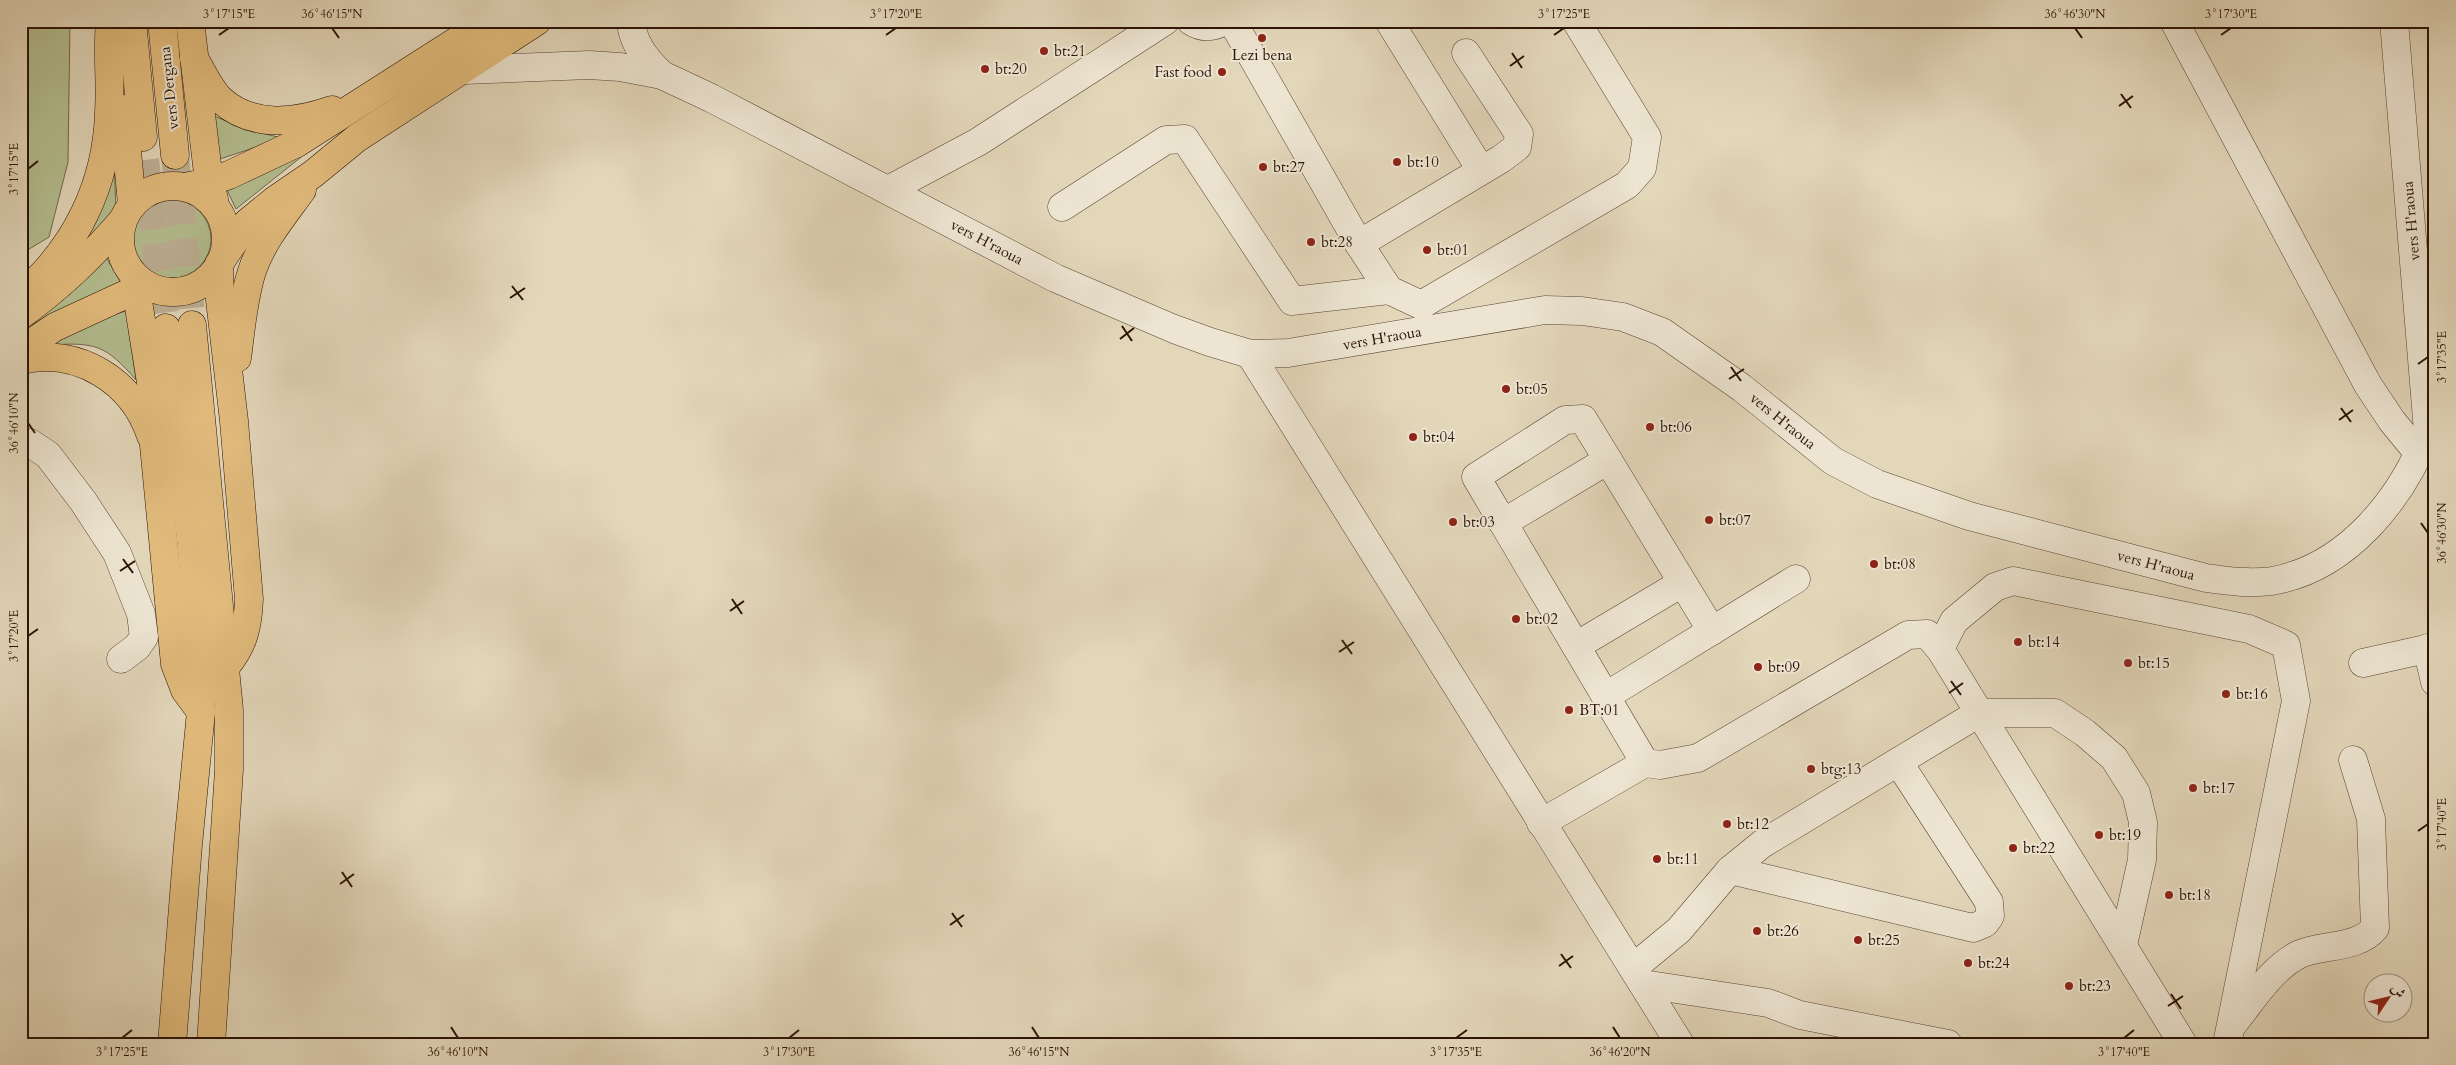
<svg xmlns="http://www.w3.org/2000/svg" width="2456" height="1065" viewBox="0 0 2456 1065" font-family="Cardo,Amiri,serif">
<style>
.green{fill:#b4be90;stroke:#70684b}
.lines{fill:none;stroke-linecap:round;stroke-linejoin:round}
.highway-tunnel{stroke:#beb096;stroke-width:28;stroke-dasharray:28 14;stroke-linecap:butt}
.minor-casing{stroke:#594433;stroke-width:29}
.highway-casing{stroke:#2b1306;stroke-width:29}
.minor{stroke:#ede5d2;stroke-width:28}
.highway{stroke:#e2bc7d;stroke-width:28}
.ticks{fill:none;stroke:#2b1306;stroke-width:2}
.poi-dot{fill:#8f2418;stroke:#ede5d2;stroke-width:2}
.labels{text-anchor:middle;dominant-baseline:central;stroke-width:4;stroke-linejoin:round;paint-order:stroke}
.poi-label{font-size:15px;fill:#2b1306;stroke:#ede5d2;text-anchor:start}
.street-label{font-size:15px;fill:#2b1306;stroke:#ede5d2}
.neatline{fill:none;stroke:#2b1306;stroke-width:2}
.ticks-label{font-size:12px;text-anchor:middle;fill:#2b1306}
</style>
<rect width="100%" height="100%" fill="#e3d7ba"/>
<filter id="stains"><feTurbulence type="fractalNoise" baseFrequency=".004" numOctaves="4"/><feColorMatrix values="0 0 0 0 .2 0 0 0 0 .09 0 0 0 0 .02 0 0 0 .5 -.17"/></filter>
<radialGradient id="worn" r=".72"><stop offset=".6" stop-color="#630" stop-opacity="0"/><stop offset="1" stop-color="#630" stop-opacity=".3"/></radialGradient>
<g class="green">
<path d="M21,21h49l-2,141 -19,75 -28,17z"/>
<path d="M212,115l33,14 33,8 -22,10 -36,12z"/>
<path d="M113,136l3,74 -29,35 -10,-3z"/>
<path d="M305,154l-69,55 -10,-21z"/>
<circle cx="172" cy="239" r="39"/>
<path d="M106,257l15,26 -90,42z"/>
<path d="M126,311l10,69c-30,-35 -41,-38 -86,-35l55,-28z"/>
</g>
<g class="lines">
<g class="highway-tunnel">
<path d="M175,155l17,170"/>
<path d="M145,160l21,168"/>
</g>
<g class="minor-casing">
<g id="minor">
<path d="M1191,21c10,7 22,7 33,0"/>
<path d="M1232,21l127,223 30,46 32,15 206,-120 15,-17 5,-31 -71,-116"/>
<path d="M1389,21l92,149"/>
<path d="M2174,21l194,364 24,36 27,33"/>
<path d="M463,70l126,-5 31,2 42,8c-15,-14 -30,-33 -31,-54"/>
<path d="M662,75l49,23 344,180 119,51 36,13 40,12 38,-1 257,-43 37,1 41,6 39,15 80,56 91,73 44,23 92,32 237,62c22,3 44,6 66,3 75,-13 130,-82 156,-150l-34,-410"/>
<path d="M888,190l90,-48 187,-121"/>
<path d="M1062,207l104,-67 19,-1 107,162 97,-11"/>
<path d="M1359,244l142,-85 16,-12 2,-13 -53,-81"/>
<path d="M1250,354l430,690"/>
<path d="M30,443l18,12 35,46 34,52 24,61 3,23 -7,10 -16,12"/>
<path d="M1503,523l105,-63"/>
<path d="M1576,646l106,-63"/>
<path d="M2427,648l8,34"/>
<path d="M1940,649l14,-28 41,-34 18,-6 236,48 37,16 10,56 -69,343"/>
<path d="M2363,663l72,-16"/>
<path d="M1606,696l190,-117"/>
<path d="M1645,763l-169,-286 89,-57 18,-1 129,212"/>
<path d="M1541,823l104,-60 15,2 38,-7 210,-123 19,-1 13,15 243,395"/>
<path d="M1730,870l243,58 12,-5 5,-7 -1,-14 -90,-139"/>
<path d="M1633,968l46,-38 51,-60 32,-26 217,-131h76l30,20 29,25 22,35 7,29 -1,38 -19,85"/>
<path d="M1643,984l125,19 32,12 148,29"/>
<path d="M2233,1024c19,-23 39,-57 67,-70 23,-10 58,-5 75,-26l-4,-109 -18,-59"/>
</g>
</g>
<g class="highway-casing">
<g id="highway">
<path d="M132,21l11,116"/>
<path d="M162,21l13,134"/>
<path d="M190,21l19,161 5,17"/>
<path d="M194,58c8,13 16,32 27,42 31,28 75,23 111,10"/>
<path d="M123,109l9,95"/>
<circle cx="173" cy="239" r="53"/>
<path d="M185,187l24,-5 20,-7 68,-32 191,-122"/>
<path d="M222,259l26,-37 27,-22 38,-26 44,-36 180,-117"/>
<path d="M219,264l1,36 14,121 15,178c-1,26 -5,46 -23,67"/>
<path d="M134,276l21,131 -1,38 21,219 10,26 16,22"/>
<path d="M21,295c55,-47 86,-111 88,-183 2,-30 -2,-61 1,-91"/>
<path d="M21,315c41,-30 69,-57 102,-95"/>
<path d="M192,325l37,385v60l-18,274"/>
<path d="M166,328l25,211 7,84 3,89 -13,133 -16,199"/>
<path d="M21,350l34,-23 91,-42"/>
<path d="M237,358c4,-29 6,-59 15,-87 10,-30 32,-56 50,-81"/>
<path d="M21,360c57,-13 112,21 130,76"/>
</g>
</g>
<use href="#minor" class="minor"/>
<use href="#highway" class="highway"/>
</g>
<path class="ticks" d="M332,28l7,10M2075,28l7,10M219,35l10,-7M886,35l10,-7M1554,35l10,-7M2221,35l10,-7M1512,53l10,15M1510,66l14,-10M2121,94l10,14M2119,106l14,-10M28,169l10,-8M512,286l11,14M510,298l15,-10M1122,326l10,15M1120,339l14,-11M2418,364l10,-7M1731,367l10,14M1729,379l15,-10M2341,408l10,14M2339,420l14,-10M28,423l7,10M2421,523l7,10M123,559l10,14M120,571l15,-10M732,599l10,15M730,611l14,-10M28,636l10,-7M1342,640l10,14M1339,652l15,-10M1951,681l10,14M1949,693l14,-10M2418,831l10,-7M342,872l10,15M340,884l14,-10M952,913l10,14M950,925l14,-10M1561,954l10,14M1559,966l14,-10M2171,994l10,15M2168,1006l15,-10M451,1027l7,11M1032,1027l7,11M1613,1027l7,11M122,1038l10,-8M789,1038l10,-8M1456,1038l11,-8M2124,1038l10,-8"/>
<g class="poi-dot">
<circle cx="1262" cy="38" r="5"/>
<circle cx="1044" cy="51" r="5"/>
<circle cx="985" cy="69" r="5"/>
<circle cx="1222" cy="72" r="5"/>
<circle cx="1397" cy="162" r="5"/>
<circle cx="1263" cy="167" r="5"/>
<circle cx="1311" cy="242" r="5"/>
<circle cx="1427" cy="250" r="5"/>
<circle cx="1506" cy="389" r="5"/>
<circle cx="1650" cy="427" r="5"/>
<circle cx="1413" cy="437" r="5"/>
<circle cx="1709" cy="520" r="5"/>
<circle cx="1453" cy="522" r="5"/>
<circle cx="1874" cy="564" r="5"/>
<circle cx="1516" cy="619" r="5"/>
<circle cx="2018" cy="642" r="5"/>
<circle cx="2128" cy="663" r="5"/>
<circle cx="1758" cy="667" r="5"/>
<circle cx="2226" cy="694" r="5"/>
<circle cx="1569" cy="710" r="5"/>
<circle cx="1811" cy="769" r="5"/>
<circle cx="2193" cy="788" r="5"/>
<circle cx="1727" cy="824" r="5"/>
<circle cx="2099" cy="835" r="5"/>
<circle cx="2013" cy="848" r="5"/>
<circle cx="1657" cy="859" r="5"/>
<circle cx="2169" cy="895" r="5"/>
<circle cx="1757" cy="931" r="5"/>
<circle cx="1858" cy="940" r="5"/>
<circle cx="1968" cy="963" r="5"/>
<circle cx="2069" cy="986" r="5"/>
</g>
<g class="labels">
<g class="poi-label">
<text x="1054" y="51">bt:21</text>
<text x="1262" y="55" text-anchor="middle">Lezi bena</text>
<text x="995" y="69">bt:20</text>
<text x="1212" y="72" text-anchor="end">Fast food</text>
<text x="1407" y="162">bt:10</text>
<text x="1273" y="167">bt:27</text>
<text x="1321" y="242">bt:28</text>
<text x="1437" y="250">bt:01</text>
<text x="1516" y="389">bt:05</text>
<text x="1660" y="427">bt:06</text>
<text x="1423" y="437">bt:04</text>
<text x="1719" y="520">bt:07</text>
<text x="1463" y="522">bt:03</text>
<text x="1884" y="564">bt:08</text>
<text x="1526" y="619">bt:02</text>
<text x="2028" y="642">bt:14</text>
<text x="2138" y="663">bt:15</text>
<text x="1768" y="667">bt:09</text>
<text x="2236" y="694">bt:16</text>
<text x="1579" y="710">BT:01</text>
<text x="1821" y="769">btg:13</text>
<text x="2203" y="788">bt:17</text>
<text x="1737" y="824">bt:12</text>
<text x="2109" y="835">bt:19</text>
<text x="2023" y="848">bt:22</text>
<text x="1667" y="859">bt:11</text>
<text x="2179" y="895">bt:18</text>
<text x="1767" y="931">bt:26</text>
<text x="1868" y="940">bt:25</text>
<text x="1978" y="963">bt:24</text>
<text x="2079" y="986">bt:23</text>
</g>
<g class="street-label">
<text transform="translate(169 88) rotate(-96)">vers Dergana</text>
<text transform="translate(2411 221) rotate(-95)">vers H'raoua</text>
<text transform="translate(987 242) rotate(28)">vers H'raoua</text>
<text transform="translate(1382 338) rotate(-10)">vers H'raoua</text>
<text transform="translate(1783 421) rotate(39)">vers H'raoua</text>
<text transform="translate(2156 565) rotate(15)">vers H'raoua</text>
</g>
</g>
<rect width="2456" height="1065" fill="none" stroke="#e3d7ba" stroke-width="55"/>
<g transform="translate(2388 998) rotate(55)"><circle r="24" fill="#ede5d2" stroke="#9f9180"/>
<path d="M0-4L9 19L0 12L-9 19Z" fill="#8f2418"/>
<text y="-8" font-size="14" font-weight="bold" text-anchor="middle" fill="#2b1306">ش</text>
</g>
<rect x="28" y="28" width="2400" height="1010" class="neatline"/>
<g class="ticks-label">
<text x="229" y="18">3°17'15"E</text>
<text x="332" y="18">36°46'15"N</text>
<text x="896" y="18">3°17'20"E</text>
<text x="1564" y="18">3°17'25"E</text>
<text x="2075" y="18">36°46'30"N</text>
<text x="2231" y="18">3°17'30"E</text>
<text transform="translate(14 169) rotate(-90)" y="4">3°17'15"E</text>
<text transform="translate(2442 357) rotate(-90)" y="4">3°17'35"E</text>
<text transform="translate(14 423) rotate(-90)" y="4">36°46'10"N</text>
<text transform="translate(2442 533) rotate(-90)" y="4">36°46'30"N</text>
<text transform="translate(14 636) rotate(-90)" y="4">3°17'20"E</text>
<text transform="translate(2442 824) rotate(-90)" y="4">3°17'40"E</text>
<text x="122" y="1056">3°17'25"E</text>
<text x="458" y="1056">36°46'10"N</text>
<text x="789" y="1056">3°17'30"E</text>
<text x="1039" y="1056">36°46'15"N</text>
<text x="1456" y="1056">3°17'35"E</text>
<text x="1620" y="1056">36°46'20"N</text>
<text x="2124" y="1056">3°17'40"E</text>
</g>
<rect width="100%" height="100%" filter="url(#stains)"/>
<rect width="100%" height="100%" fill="url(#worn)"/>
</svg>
